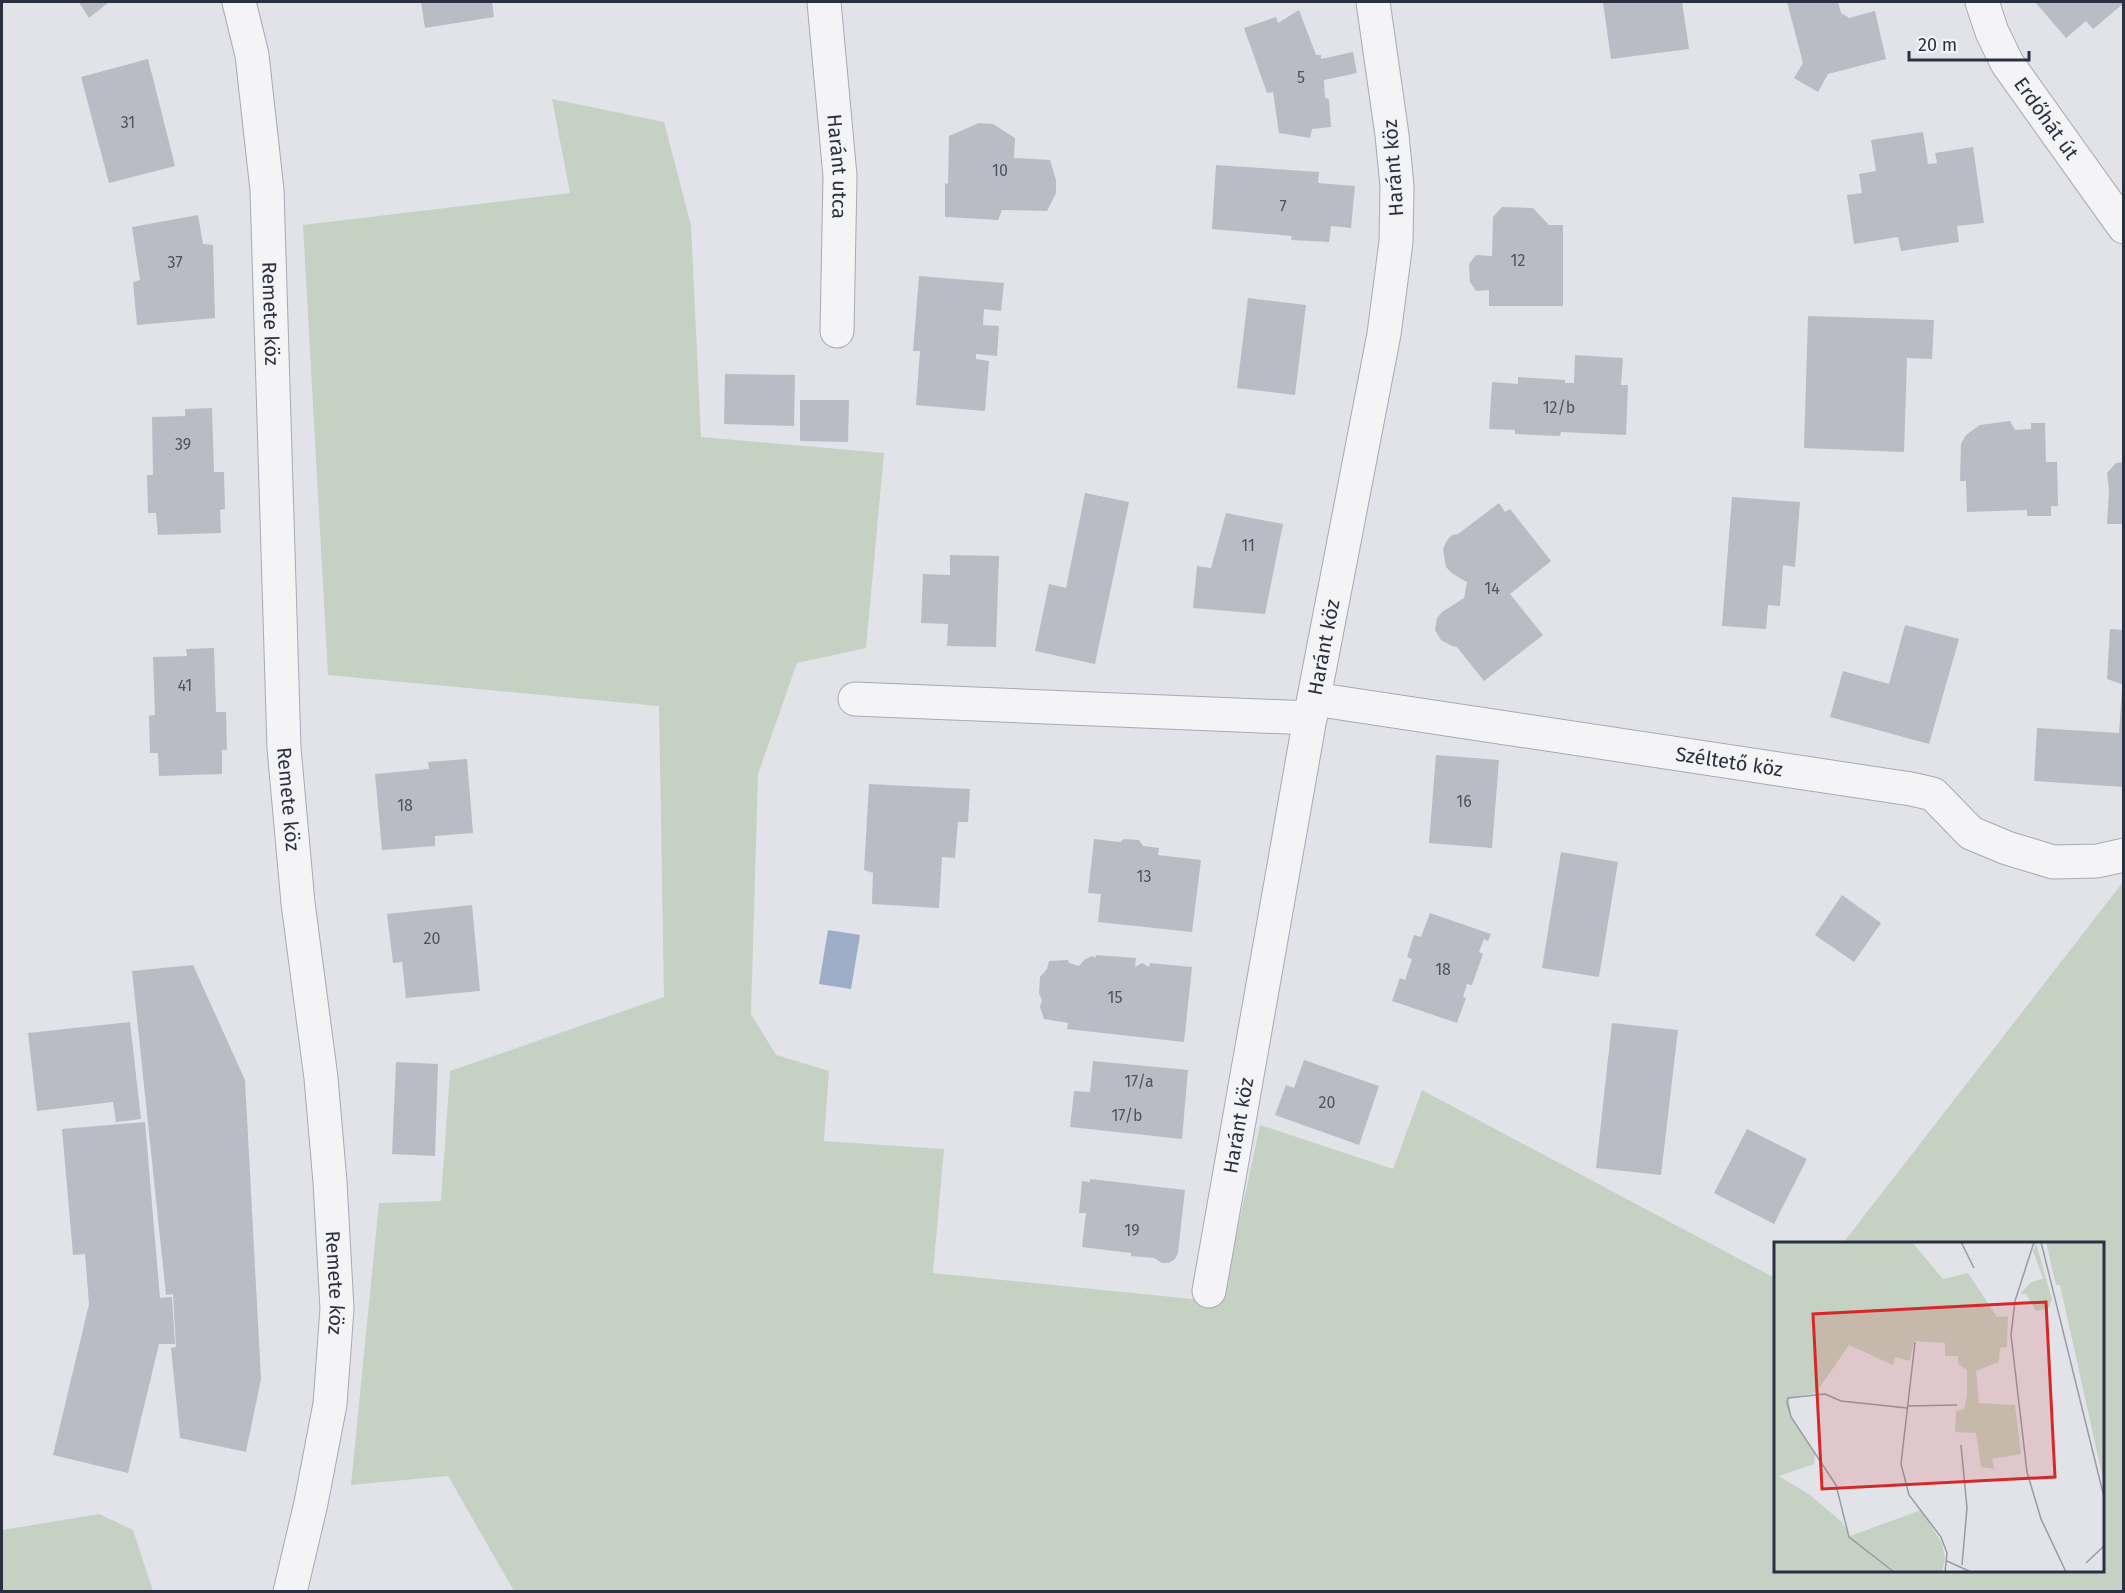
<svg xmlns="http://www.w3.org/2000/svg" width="2125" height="1593" viewBox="0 0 2125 1593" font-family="'Fira Sans',sans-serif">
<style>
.green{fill:#c5d2c3}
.water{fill:#9eadc7}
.building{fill:#b9bcc5}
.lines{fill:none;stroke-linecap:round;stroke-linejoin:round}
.minor-casing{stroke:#a6aab3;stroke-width:35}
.minor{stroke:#f4f4f7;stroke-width:33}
.labels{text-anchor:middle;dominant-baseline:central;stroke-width:4.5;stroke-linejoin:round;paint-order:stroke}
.number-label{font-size:16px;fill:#4e5361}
.street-label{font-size:20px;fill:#2a3040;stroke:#f1f2f6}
.inset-road{fill:none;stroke:#989ba5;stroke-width:1.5}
.view{fill:#d62828;fill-opacity:0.15;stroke:#d62828;stroke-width:3}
.inset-edge{fill:none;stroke:#2a3040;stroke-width:3}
</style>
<rect width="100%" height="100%" fill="#e1e3e9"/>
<g class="green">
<path d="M552,99l112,23 27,103 10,212 183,16 -18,195 -69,15 -39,111 -7,240 25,41 53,16 -5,70 120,8 -11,124 289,29 38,-177 133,44 29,-79 353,188 1,292h326v-326l-259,-1 280,-361v709h-1609l-66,-115 -97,9 28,-282 62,-2 9,-130 214,-74 -5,-291 -331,-31 -25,-450 267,-32z"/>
<path d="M99,1514l34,16 20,61h-151v-61z"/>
</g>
<path class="water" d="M828,930l32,5 -9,54 -32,-5z"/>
<g class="building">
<path d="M79,2h30l-20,16z"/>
<path d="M421,2h71l2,15 -69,11z"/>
<path d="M1603,2h79l7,47 -78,10z"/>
<path d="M1787,2h51l3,11 8,5 26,-7 11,48 -58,15 -10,18 -24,-14 9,-15z"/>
<path d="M2037,2h87v1l-31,26 -7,-8 -20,17 -30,-35z"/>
<path d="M1299,10l17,45h5v4l32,-7 4,21 -33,7 1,18 4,1 2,28 -19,2 -2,9 -31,-5 -6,-41 -6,1 -23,-65 32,-11 2,6z"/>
<path d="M148,59l27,107 -66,17 -28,-106z"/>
<path d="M979,123l14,1 22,14 -1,20 36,2 6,20v13l-9,18 -45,-1 -4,10 -53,-3v-34l3,1 1,-48z"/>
<path d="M1923,132l5,32 9,-1 -2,-10 38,-6 11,76 -27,3 2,16 -58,9 -3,-14 -44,7 -7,-49 15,-2 -3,-19 17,-3 -5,-31z"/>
<path d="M1216,165l103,7 -1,11 37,3 -4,42 -20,-2 -2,16 -38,-2 1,-4 -80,-7z"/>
<path d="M1502,207l31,1 16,17h14v81h-74v-16l-13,1 -6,-9 -1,-18 7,-9 16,1 1,-39z"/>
<path d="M198,215l5,29 10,1 2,73 -78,7 -4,-43 7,-2 -8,-53z"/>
<path d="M919,276l85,7 -3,28 -17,-2 -1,16 16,1 -2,30 -21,-2v5l13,2 -4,50 -69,-6 4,-54h-7z"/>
<path d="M1248,298l58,7 -11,90 -58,-7z"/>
<path d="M1808,316l126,4 -2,39 -25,-1 -3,94 -100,-4z"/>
<path d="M1575,355l48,3 -2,27h7l-2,50 -65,-3 -1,4 -45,-2v-4l-26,-1 3,-47 26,2v-7l47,3v3h9z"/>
<path d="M725,374l70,1 -1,51 -70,-2z"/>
<path d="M800,400h49l-1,42 -48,-1z"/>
<path d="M212,408l2,64h10l1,37 -5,1 1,23 -63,2 -2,-22h-8l-1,-38h6l-1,-58 33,-1v-7z"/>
<path d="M2010,421l5,9 16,-1v-6h14l1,39h11l1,44h-7v10h-24v-6l-60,2 -1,-31h-6l1,-37 5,-9 14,-10z"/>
<path d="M2124,462v62h-17l2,-34 -2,-17 9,-10z"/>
<path d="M1085,493l44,9 -34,162 -60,-13 14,-67 17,4z"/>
<path d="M1732,497l68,5 -5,65 -12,-2 -3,41 -12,-1 -2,24 -44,-3z"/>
<path d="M1499,503l6,9 5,-3 41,52 -41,33 33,41 -59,46 -27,-34 -5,-1 -11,-6 -6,-10 2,-12 5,-6 22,-14 3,-16 -14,-8 -7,-7 -3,-18 4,-9 5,-5 6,-1z"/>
<path d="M1226,513l57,11 -18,90 -72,-6 4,-42 14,2z"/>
<path d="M950,555l49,1 -3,91 -49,-1 1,-22 -27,-1 2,-49 27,1z"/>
<path d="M1905,625l54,14 -30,105 -99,-27 13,-46 46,13z"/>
<path d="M2110,629l14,1v55l-17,-6z"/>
<path d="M214,648l2,64h10l1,38h-5v24l-63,2 -1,-23h-8l-1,-37 6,-1 -2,-58 34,-1 -1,-7z"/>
<path d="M2122,689h2v98l-90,-6 3,-53 82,5z"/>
<path d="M1436,755l63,5 -7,88 -63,-5z"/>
<path d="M467,759l6,74 -38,3v10l-53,4 -7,-76 54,-5 -1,-7z"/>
<path d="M869,784l101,5 -2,33h-10l-3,36 -13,-1 -3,51 -67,-4 1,-31 -9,-3z"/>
<path d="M1094,839l26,3 4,-3 15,1 4,6 16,2 -1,7 43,5 -9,72 -94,-10 3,-28 -13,-1z"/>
<path d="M1561,852l57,10 -19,115 -57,-9z"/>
<path d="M1842,895l39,28 -27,39 -39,-27z"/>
<path d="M472,905l8,86 -74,7 -4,-36 -9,1 -6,-49z"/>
<path d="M1430,913l61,21 -3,7 -4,-2 -5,13 4,2 -11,31 -5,-1 -4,13 3,1 -9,25 -65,-22 8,-23 5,2 7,-21 -5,-2 7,-22 7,2z"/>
<path d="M1096,955l40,3 -1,9 7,-4 7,4 1,-4 42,4 -8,75 -117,-13 1,-6 -24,-4 -4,-12 2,-7 -3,-6 1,-17 7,-8 2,-8 19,-1 1,3 10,3 5,-6 8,-4 3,2z"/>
<path d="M193,965l52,115 16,299 -15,73 -66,-14 -9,-90 5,-1 -3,-53 -7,1 -34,-324z"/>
<path d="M130,1022l11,97 -25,3 -3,-20 -76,9 -9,-78z"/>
<path d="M1612,1023l66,7 -17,145 -65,-7z"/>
<path d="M1304,1060l75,26 -20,59 -84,-30 11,-30 8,3z"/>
<path d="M1093,1061l95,9 -6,69 -112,-12 4,-36 16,1z"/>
<path d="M396,1062l42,2 -3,92 -43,-2z"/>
<path d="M145,1122l15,176 12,-1 3,47h-16l-31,129 -75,-18 36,-151 -4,-50 -12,1 -11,-126z"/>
<path d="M1747,1129l60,30 -33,65 -60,-31z"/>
<path d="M1090,1179l95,11 -7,63 -3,6 -6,4h-7l-8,-5 -23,-2v-3l-49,-6 4,-34h-7l3,-32 8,1z"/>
</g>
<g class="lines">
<g class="minor-casing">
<g id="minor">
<path id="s1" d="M239,2l13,53 15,135 17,558 14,155 23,175 9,104 7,127 -7,95 -19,99 -21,89"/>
<path id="s2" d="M824,2l16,174 -3,155"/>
<path id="s3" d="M1982,2l10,30 15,31 117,164"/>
<path d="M855,699l455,19"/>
<path id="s4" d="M1314,699l597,90 22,5 38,39 36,15 46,14 44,-1 27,-6"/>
<path id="s5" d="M1209,1291l101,-573 74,-384 12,-92 1,-56 -5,-51 -19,-133"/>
</g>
</g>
<use href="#minor" class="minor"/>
</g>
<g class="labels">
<g class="number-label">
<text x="1301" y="77">5</text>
<text x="128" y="122">31</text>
<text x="1000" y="170">10</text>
<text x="1283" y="206">7</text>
<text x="1518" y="260">12</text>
<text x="175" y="262">37</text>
<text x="1559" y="407">12/b</text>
<text x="183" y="444">39</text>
<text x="1248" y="545">11</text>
<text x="1492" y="588">14</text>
<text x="185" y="685">41</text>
<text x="1464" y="801">16</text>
<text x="405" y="805">18</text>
<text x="1144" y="876">13</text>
<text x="432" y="938">20</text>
<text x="1443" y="969">18</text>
<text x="1115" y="997">15</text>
<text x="1139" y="1081">17/a</text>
<text x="1327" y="1102">20</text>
<text x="1127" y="1115">17/b</text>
<text x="1132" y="1230">19</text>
</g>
<g class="street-label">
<text stroke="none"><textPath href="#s3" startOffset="134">Erdőhát út</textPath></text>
<text stroke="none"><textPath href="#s2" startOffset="165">Haránt utca</textPath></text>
<text transform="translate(1393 168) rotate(-94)">Haránt köz</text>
<text stroke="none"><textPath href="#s1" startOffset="314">Remete köz</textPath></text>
<text stroke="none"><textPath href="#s5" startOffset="654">Haránt köz</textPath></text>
<text stroke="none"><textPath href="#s4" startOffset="420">Széltető köz</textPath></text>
<text stroke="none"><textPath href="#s1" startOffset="800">Remete köz</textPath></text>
<text stroke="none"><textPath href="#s5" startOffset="168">Haránt köz</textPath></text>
<text stroke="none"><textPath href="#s1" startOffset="1286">Remete köz</textPath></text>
</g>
</g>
<g transform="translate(1774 1242)">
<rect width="330" height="330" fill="#e1e3e9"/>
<path d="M0,0h138l31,37 25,-6 29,44 11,-1 -1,31 -7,1 -1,14 -23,9 3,32 36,2 6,49 -29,5 2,10 -13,-2 -5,-34 -21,-1 1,-21 8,-2 3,-13v-26l-9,-6v-8h-13v-13l-31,-2 -4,20 -15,-4 -2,8 -44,-20 -33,48 -27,5 2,19 24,37 -1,10 -35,12 31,19 32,27 8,14 71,-26 21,33 3,15 -3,14h-168zM272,0h58v242l-44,-199h-4zM262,1l16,56 -3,9 -13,3 -10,-17h-6l10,-11 13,-5 -10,-27z" fill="#c5d2c3"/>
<path class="inset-road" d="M187,0l13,26M260,0l-19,59 -4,34 16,137 14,47 25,53M267,0l63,255M141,100l-14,122 8,31 32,42 6,16 -2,19M133,164l50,-1M187,203l6,63 -5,57M173,319l24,11M312,321l18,-17M120,330l-45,-35 -13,-52 -45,-68 -4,-15 1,-4 37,-4 16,7 66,7"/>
<path class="view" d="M272,60l9,175 -233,12 -9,-175z"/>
<rect width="330" height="330" class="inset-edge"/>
</g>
<rect width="2125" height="1593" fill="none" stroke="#2a3040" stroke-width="6"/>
<path d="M1909 51v9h120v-9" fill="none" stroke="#2a3040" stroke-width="3"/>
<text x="1918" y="51" font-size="18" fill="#2a3040" stroke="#f1f2f6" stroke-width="4.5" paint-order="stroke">20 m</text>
</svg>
